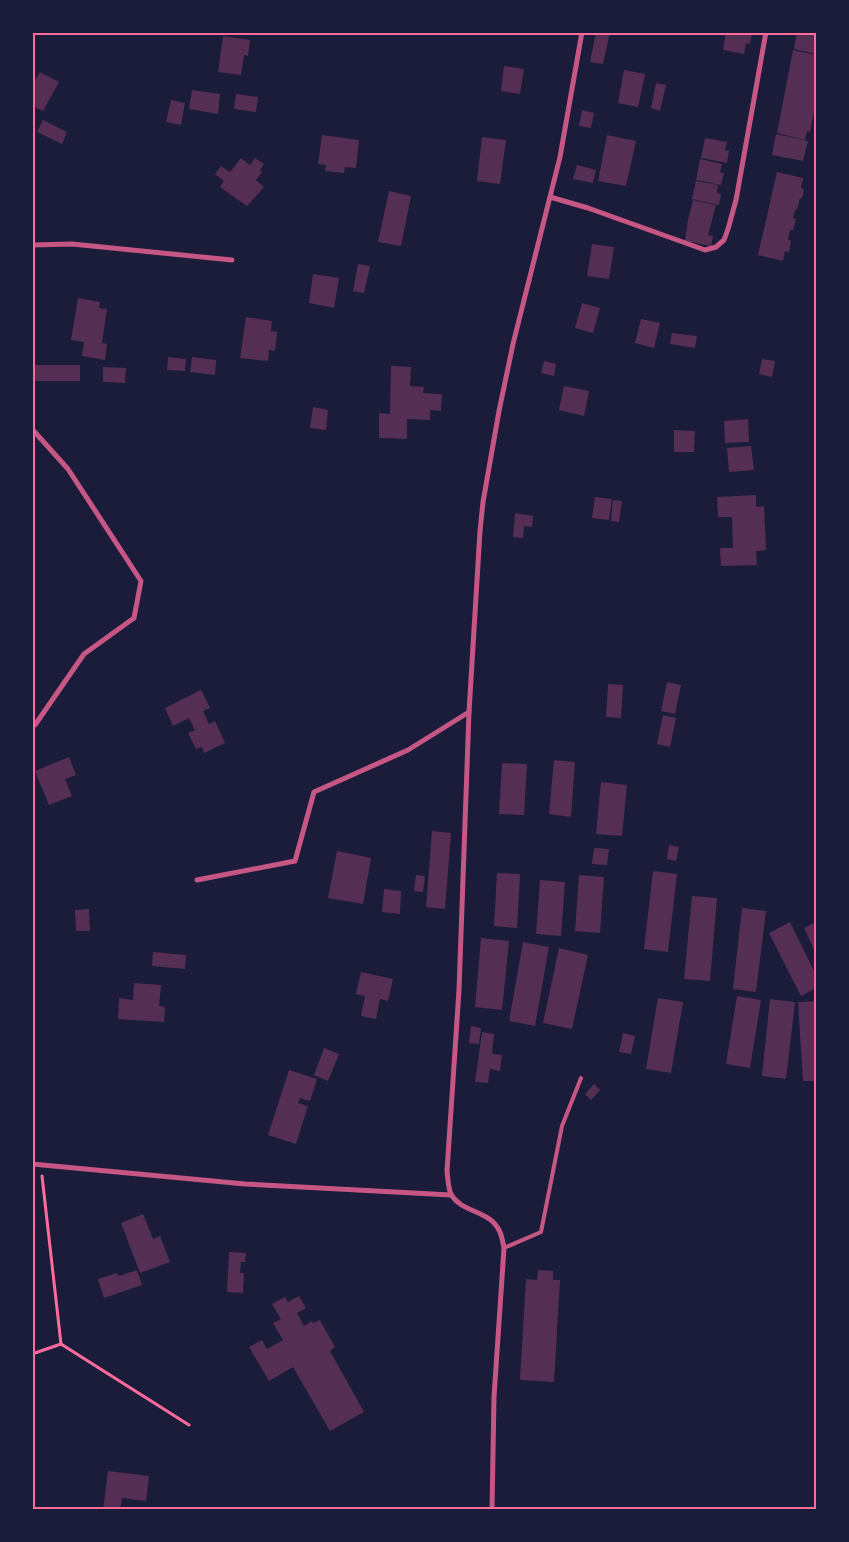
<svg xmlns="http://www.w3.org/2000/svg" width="849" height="1542" viewBox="0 0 849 1542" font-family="Arial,sans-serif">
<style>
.building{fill:#542f53}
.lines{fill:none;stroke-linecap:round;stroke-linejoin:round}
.path{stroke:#ff6b9d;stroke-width:3}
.service{stroke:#c65784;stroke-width:4}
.minor{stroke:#c65784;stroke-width:5}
.neatline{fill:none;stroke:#ff6b9d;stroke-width:2}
</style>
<rect width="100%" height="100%" fill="#1b1b3a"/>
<g class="building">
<path d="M596,32h14l-7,32 -13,-2z"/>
<path d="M726,32l26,1 -2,11 -4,-1 -2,11 -21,-4z"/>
<path d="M797,32l19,1v21l-22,-5z"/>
<path d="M223,36l27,4 -2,16 -4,-1 -3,20 -23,-3z"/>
<path d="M793,50l23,5v46l-6,31 -3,-1 -2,9 -28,-7z"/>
<path d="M504,66l20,3 -4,25 -19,-3z"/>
<path d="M624,70l21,4 -7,33 -20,-4z"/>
<path d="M40,72l19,10 -16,29 -11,-5v-21z"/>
<path d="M656,83l10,2 -6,26 -9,-3z"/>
<path d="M192,90l28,4 -2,20 -29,-5z"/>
<path d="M236,94l22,3 -2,15 -22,-3z"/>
<path d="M171,100l14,3 -4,22 -15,-3z"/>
<path d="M582,110l12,3 -3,15 -12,-2z"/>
<path d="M43,120l24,12 -5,12 -25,-12z"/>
<path d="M776,134l32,7 -5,20 -31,-6z"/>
<path d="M322,135l37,5 -3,28 -11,-1 -1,6 -19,-2 1,-6 -8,-1z"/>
<path d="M607,135l29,6 -10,45 -28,-5z"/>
<path d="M482,137l24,3 -6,44 -23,-3z"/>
<path d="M705,138l22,4 -2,8 4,1 -2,12 -26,-5z"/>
<path d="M241,158l9,7 5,-7 9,6 -4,6 2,2 -6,8 8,7 -17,19 -27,-19 4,-6 -9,-7 6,-8 9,6z"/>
<path d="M700,159l22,5 -2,9h4l-3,12 -25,-5z"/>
<path d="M577,165l19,5 -3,13 -20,-4z"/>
<path d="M777,172l26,6 -2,10 3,1 -2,10 -2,-1 -3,12h-2l-2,8 3,1 -3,11h-3l-2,10 3,1 -2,11 -4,-1 -2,10 -25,-6z"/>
<path d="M696,181l22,4 -1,8 4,1 -2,11 -27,-6z"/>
<path d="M389,191l22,5 -10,50 -23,-4z"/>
<path d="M693,200l23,5 -8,30 5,1 -2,10 -26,-5 3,-21 9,1 -9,-1z"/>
<path d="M592,244l22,3 -5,32 -22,-3z"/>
<path d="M358,264l12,2 -6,27 -11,-2z"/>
<path d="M313,274l26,4 -5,30 -25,-5z"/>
<path d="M78,298l22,4 -1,6 8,1 -5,34 5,1 -2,16 -23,-4 2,-14 -13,-2z"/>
<path d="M582,303l18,5 -7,25 -18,-5z"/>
<path d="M246,317l26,4 -1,10 6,1 -2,19 -6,-1 -1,11 -28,-3z"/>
<path d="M641,319l19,4 -6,25 -19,-5z"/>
<path d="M672,333l25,3 -2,12 -25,-4z"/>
<path d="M168,357l18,2 -1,12 -18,-1z"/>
<path d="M192,357l24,3 -1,15 -25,-3z"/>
<path d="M762,359l13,2 -3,16 -13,-3z"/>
<path d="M544,361l12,3 -2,12 -13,-3z"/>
<rect x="32" y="365" width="48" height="16"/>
<path d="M391,366l20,1 -1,19 14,1 -1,6 19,1 -1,17 -11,-1v10l-23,-1v20l-28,-1v-25l11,1z"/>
<path d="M103,367l23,1 -1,15 -22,-1z"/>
<path d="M564,386l25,5 -5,25 -25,-6z"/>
<path d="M313,407l15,3 -2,20 -16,-2z"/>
<path d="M748,419l1,23 -24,1 -1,-22z"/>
<path d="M674,430l21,1 -1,21h-20z"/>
<path d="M751,446l3,24 -25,2 -2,-24z"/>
<path d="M756,495v12l8,-1 2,44 -10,1 1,14 -36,1 -1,-18h13l-1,-31h-14l-1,-20z"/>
<path d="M595,497l17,2 -3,21 -17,-2z"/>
<path d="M613,500l9,1 -3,21 -8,-1z"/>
<path d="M515,513l18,3 -1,11 -8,-1 -1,12 -10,-1z"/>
<path d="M667,682l14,3 -6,29 -14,-3z"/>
<path d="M608,684l15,1 -2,33 -15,-1z"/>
<path d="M201,690l9,18 -7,3 6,13 6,-3 10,22 -21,10 -2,-6 -6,2 -8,-16 7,-3 -6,-12 -16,8 -8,-18z"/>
<path d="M663,715l13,3 -6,29 -13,-3z"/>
<path d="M69,757l7,18 -11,4 7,17 -23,9 -14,-34z"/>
<path d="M554,760l21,2 -4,55 -22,-3z"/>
<path d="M502,763l25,1 -3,51 -25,-1z"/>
<path d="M601,782l26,3 -5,51 -26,-2z"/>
<path d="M432,831l19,2 -6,76 -19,-2z"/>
<path d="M669,845l10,2 -3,14 -9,-2z"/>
<path d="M594,848l15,1 -2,16 -15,-1z"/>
<path d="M337,851l34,7 -8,46 -35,-6z"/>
<path d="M653,871l24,3 -9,78 -24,-3z"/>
<path d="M497,873l23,1 -3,54 -23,-2z"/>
<path d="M416,875l9,1 -2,16 -9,-1z"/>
<path d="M579,875l25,2 -4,56 -25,-2z"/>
<path d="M540,880l25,2 -4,54 -25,-2z"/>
<path d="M384,889l17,2 -1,23 -18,-2z"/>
<path d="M692,896l25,2 -7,83 -26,-2z"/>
<path d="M742,908l24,3 -10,81 -23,-3z"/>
<path d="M89,909l1,22h-14l-1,-21z"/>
<path d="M790,922l26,53v13l-15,8 -32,-63z"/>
<path d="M816,922v32l-12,-26z"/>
<path d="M481,938l28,3 -7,69 -27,-3z"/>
<path d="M523,942l26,5 -14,79 -26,-5z"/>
<path d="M559,948l29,7 -16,74 -29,-6z"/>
<path d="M153,952l33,3 -1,14 -33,-3z"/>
<path d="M361,972l32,7 -5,22 -8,-2 -4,20 -15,-3 4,-20 -9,-2z"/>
<path d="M134,983l27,2 -2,21 6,1 -1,15 -46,-3 1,-21 14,2z"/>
<path d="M737,996l24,4 -11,68 -24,-4z"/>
<path d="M658,998l25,4 -12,71 -25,-4z"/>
<path d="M770,999l25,3 -9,77 -24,-3z"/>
<path d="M816,1001v80h-13l-5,-79z"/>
<path d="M471,1026l10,2 -2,16 -10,-1z"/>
<path d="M482,1032l12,2 -2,20 10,1 -2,16 -10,-2 -2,14 -13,-1z"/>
<path d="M623,1033l12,3 -4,18 -12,-2z"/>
<path d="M324,1048l15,6 -11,27 -14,-6z"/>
<path d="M289,1070l28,9 -7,22 -10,-3 -2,5 10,3 -12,38 -28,-9z"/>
<path d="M594,1084l6,6 -9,10 -6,-6z"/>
<path d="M143,1214l10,25 7,-3 10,26 -30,11 -19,-50z"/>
<path d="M229,1252l17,1 -1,9h-4l-1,11h4l-1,20 -16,-1z"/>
<path d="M137,1270l5,15 -38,13 -6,-19 19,-6 2,3z"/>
<path d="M538,1270l15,1v9h7l-6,102 -34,-2 6,-101 11,1z"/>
<path d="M299,1296l7,12 -9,5 7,13 8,-5 1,2 7,-3 15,27 -5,4 34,61 -34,19 -37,-64 -24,14 -20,-34 13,-7 5,9 16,-9 -10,-17 8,-4 -9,-15 13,-7 3,5z"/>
<path d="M108,1471l41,5 -3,25 -24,-3 -2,12h-17z"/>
</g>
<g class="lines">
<g class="path">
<path d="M42,1176l19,168 128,81"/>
<path d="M32,1354l29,-10"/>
</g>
<path class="service" d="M504,1248l37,-16 21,-106 19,-48"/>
<g class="minor">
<path d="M550,197l38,11 117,42 11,-3 8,-7 4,-11 8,-29 30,-168"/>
<path d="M32,245l40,-1 160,16"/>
<path d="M32,429l36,40 73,112 -7,37 -50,36 -49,71 -3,1"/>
<path d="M197,880l98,-19 19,-69 94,-42 61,-38"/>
<path d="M32,1164l213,20 206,11"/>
<path d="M492,1510l2,-113 10,-149c-1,-5 -2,-11 -4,-16 -10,-23 -38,-18 -49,-38 -3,-6 -3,-15 -4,-23l12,-181 10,-278 11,-181 3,-29 16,-91 14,-67 47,-187 22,-125"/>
</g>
</g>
<rect width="849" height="1542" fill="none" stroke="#1b1b3a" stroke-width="68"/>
<rect x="34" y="34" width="781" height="1474" class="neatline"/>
</svg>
